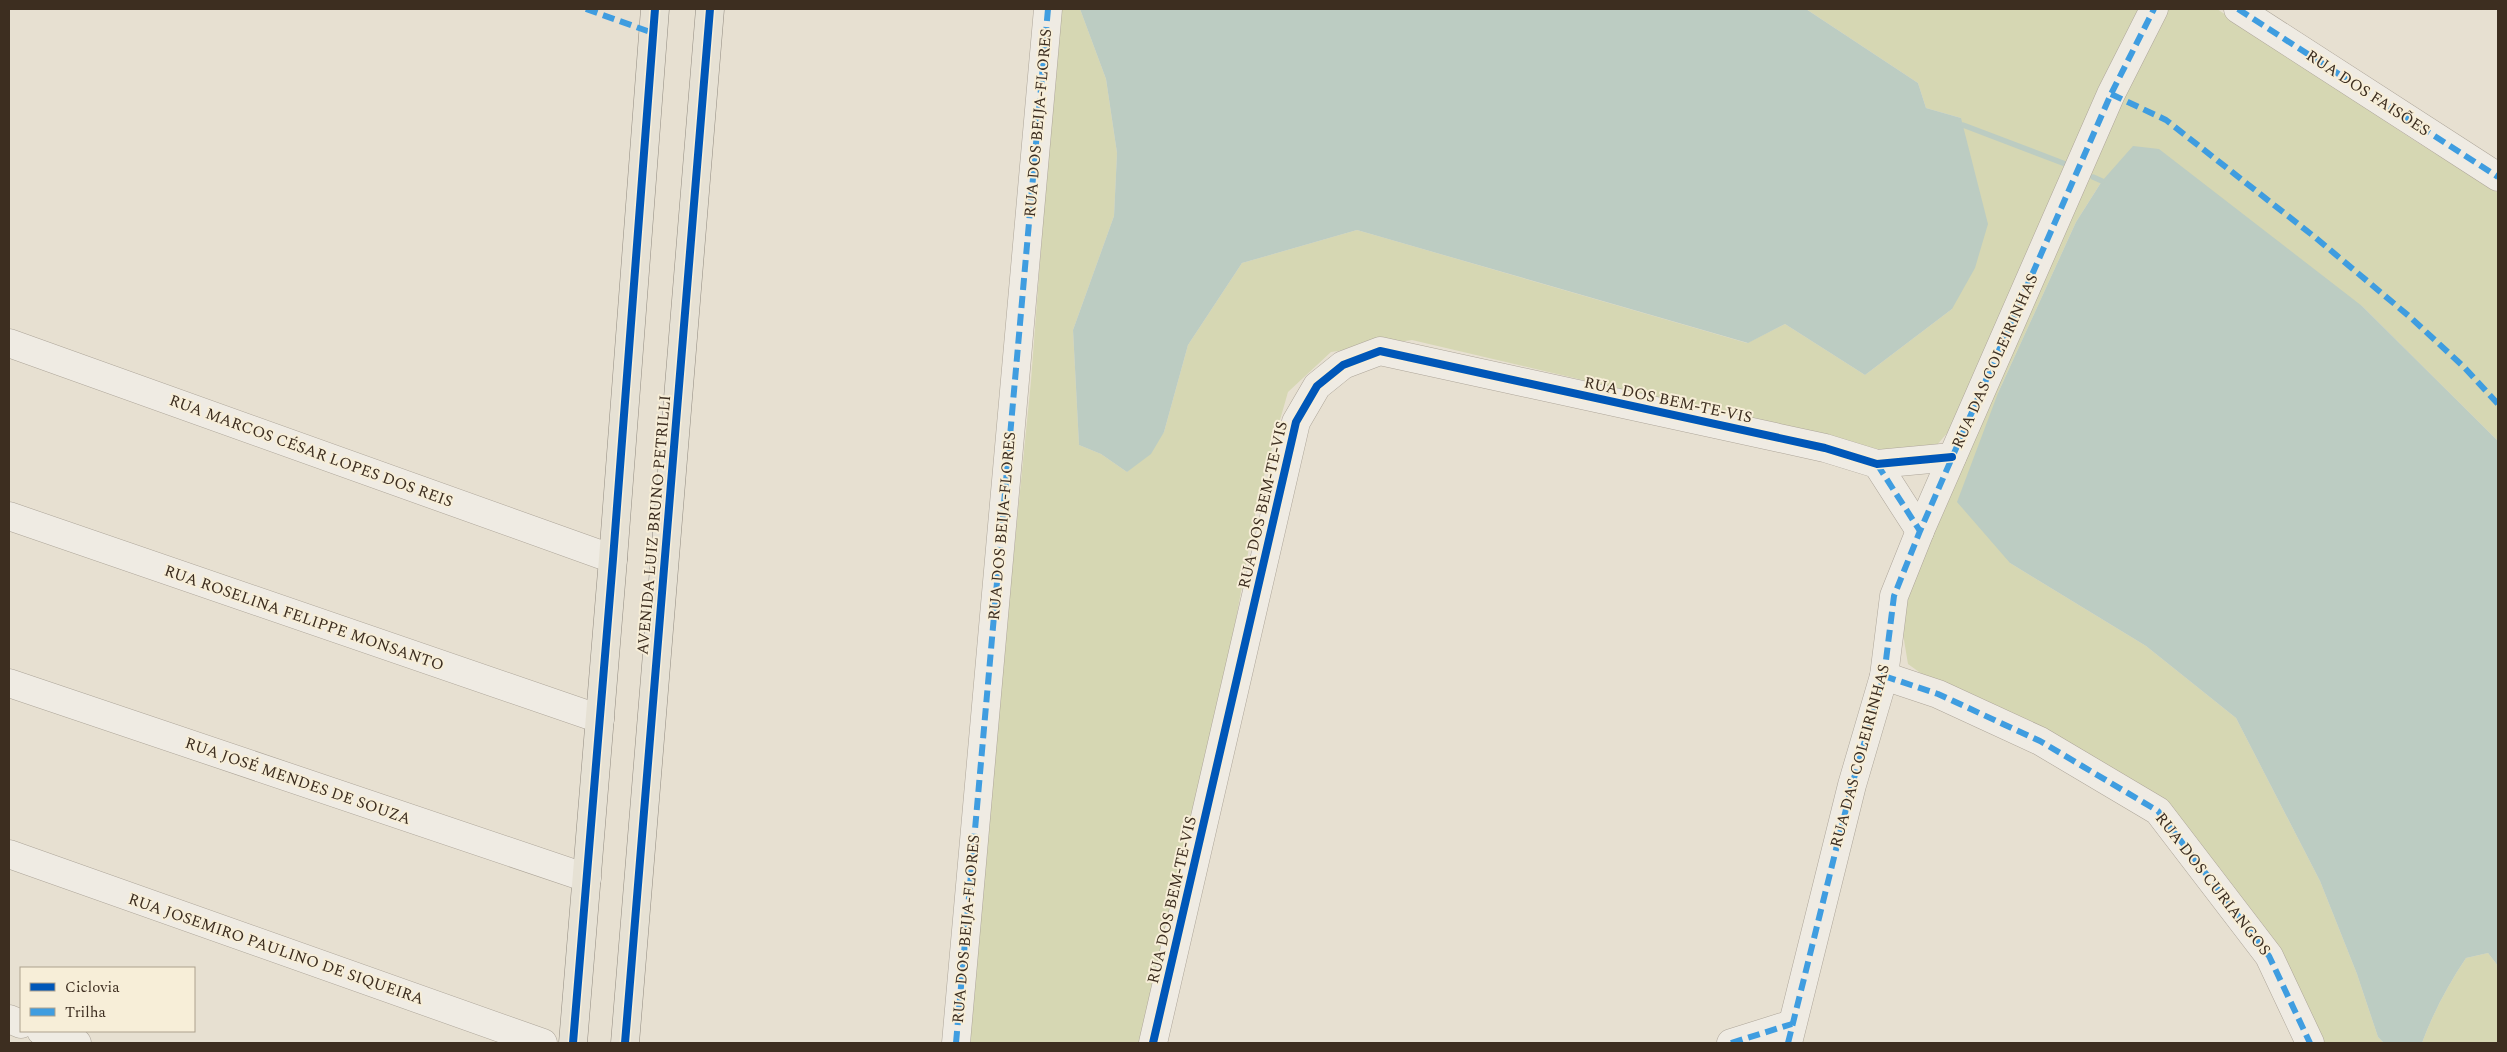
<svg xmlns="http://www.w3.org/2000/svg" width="2507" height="1052" viewBox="0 0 2507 1052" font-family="Spectral,serif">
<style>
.green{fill:#d6d7b3}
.water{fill:#bcccc2}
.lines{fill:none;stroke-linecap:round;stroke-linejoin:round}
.stream{stroke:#bcccc2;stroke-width:5.5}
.minor-casing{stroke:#ada599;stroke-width:29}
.major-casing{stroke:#928b80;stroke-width:29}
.minor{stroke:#efebe3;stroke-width:28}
.major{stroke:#e6e1d4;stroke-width:28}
.quiet{stroke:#3f9de0;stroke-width:6;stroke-dasharray:12 6;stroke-linecap:butt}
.cycleway-casing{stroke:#f7eed8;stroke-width:11}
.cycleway{stroke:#0057b8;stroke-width:8}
.labels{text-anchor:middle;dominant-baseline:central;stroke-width:4;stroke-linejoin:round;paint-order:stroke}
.street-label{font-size:16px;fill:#3d2e20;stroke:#f7eed8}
</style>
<rect width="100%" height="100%" fill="#e7e0d1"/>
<g class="green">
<path d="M1059,9h21l26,70 11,74 -3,63 -41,114 6,115 22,9 26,18 37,-40 24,-87 54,-82 115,-33 390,113 38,-19 80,51 87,-66 9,-191 -35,-10 -8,-25 -112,-74h335l-186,415 -25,29 -45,-2 -473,-111 -81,12 -43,40 -29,101 -33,181 -83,369h-178l66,-662z"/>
<path d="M2162,9h55l192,128 89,56v248l-136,-135 -260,-125 -26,41 -78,171 12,170 136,83 90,72 84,163 37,93 21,63 6,6h-67l-142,-225 -235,-131 -32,-23 -9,-54z"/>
<path d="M2488,953l10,13v77h-76c11,-30 26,-58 44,-85z"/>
</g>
<g class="water">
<path d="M1080,9h726l112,74 8,25 35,10 27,106 -13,44 -23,41 -87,66 -80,-51 -37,19 -391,-113 -115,33 -54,82 -24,87 -13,22 -24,18 -26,-18 -22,-9 -6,-115 41,-114 3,-63 -11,-74z"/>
<path d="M2133,146l26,3 203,157 136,135v525l-10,-13 -22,5c-18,27 -33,55 -44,85h-38l-6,-6 -21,-63 -37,-93 -84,-163 -90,-72 -136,-83 -53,-61 41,-109 78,-171 26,-41z"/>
</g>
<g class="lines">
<g class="stream">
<path d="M1963,125l105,40"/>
<path d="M2093,177l9,4"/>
</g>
<g class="minor-casing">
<g id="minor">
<path d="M2238,9l260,168"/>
<path d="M9,343l604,216"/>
<path d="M1877,464l43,67"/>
<path d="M9,516l591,203"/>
<path d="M1884,676l54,18 102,47 118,70 111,145 41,87"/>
<path d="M9,683l578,195"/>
<path d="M9,854l534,189"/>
<path d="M9,1019l12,5"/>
<path d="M41,1031l36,12"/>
<path d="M956,1043l92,-1034"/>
<path d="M1153,1043l143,-621 21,-36 26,-21 37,-14 445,97 52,16 75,-7"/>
<path d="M1731,1043l61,-19"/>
<path d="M1788,1043l64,-258 32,-109 10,-80 26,-65 191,-437 43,-85"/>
</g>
</g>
<g class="major-casing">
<g id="major">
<path d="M573,1043l40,-484 42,-550"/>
<path d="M625,1043l85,-1034"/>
</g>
</g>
<use href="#minor" class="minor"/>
<use href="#major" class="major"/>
<g class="quiet">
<path d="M586,9l67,24"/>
<path d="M2238,9l260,168"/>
<path d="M2111,94l55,26 150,118 94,79 54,50 34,37"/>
<path d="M1877,464l43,67"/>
<path d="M1884,676l54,18 102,47 118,70 111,145 41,87"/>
<path d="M956,1043l92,-1034"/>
<path d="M1731,1043l61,-19"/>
<path d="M1788,1043l64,-258 32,-109 10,-80 26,-65 191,-437 43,-85"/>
</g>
<g class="cycleway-casing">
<g id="cycleway">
<path d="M573,1043l40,-484 42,-550"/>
<path d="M625,1043l85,-1034"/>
<path d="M1153,1043l143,-621 21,-36 26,-21 37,-14 445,97 52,16 75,-7"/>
</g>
</g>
<use href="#cycleway" class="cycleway"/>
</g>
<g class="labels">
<g class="street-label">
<text transform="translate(2368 93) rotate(33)">RUA DOS FAISÕES</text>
<text transform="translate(1038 123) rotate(-85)">RUA DOS BEIJA-FLORES</text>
<text transform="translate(1995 361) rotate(-66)">RUA DAS COLEIRINHAS</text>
<text transform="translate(1668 400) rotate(12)">RUA DOS BEM-TE-VIS</text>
<text transform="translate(311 451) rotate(20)">RUA MARCOS CÉSAR LOPES DOS REIS</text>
<text transform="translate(1263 505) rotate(-77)">RUA DOS BEM-TE-VIS</text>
<text transform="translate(654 525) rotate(-85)">AVENIDA LUIZ BRUNO PETRILLI</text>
<text transform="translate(1002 526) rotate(-85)">RUA DOS BEIJA-FLORES</text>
<text transform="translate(304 618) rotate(19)">RUA ROSELINA FELIPPE MONSANTO</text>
<text transform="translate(1860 756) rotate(-75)">RUA DAS COLEIRINHAS</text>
<text transform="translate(298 781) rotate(19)">RUA JOSÉ MENDES DE SOUZA</text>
<text transform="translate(2213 884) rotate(52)">RUA DOS CURIANGOS</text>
<text transform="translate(1172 900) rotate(-77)">RUA DOS BEM-TE-VIS</text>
<text transform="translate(966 929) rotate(-85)">RUA DOS BEIJA-FLORES</text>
<text transform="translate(276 949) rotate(19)">RUA JOSEMIRO PAULINO DE SIQUEIRA</text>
</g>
</g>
<rect width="2507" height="1052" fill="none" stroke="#3d2e20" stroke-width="20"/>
<rect x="20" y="967" width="175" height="65" fill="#f7eed8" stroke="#ada18e"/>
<rect x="30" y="983" width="25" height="8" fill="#0057b8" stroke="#ada18e"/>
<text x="65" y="992" font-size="15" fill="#3d2e20">Ciclovia</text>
<rect x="30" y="1008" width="25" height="8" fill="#3f9de0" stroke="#ada18e"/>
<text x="65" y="1017" font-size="15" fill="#3d2e20">Trilha</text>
</svg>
